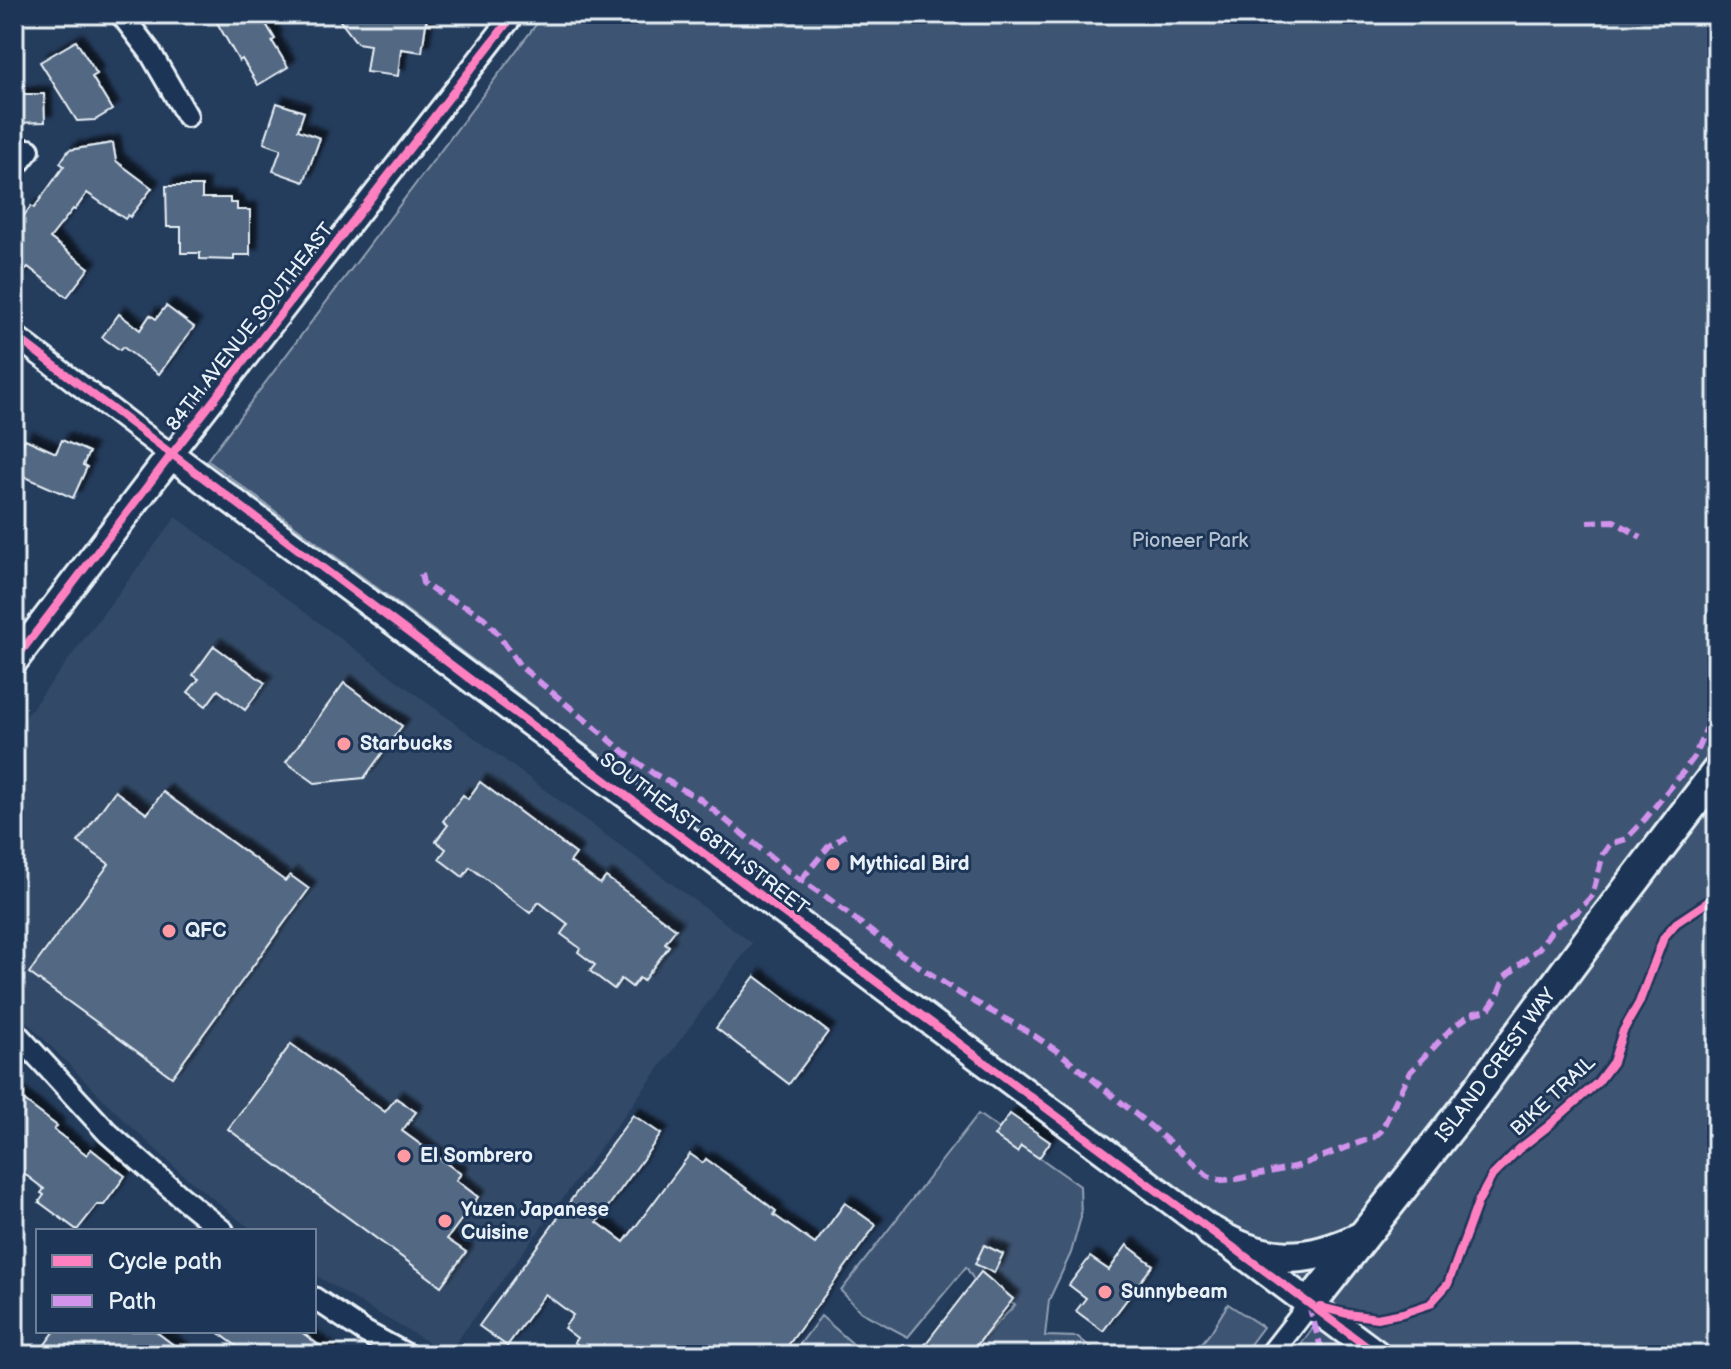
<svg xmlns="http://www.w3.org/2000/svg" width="1731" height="1369" viewBox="0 0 1731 1369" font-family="'Balsamiq Sans',sans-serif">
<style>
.built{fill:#334a68}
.green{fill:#3e5472;stroke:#93a2b5;stroke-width:2}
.building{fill:#536782;stroke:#e8f1f8;stroke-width:2;filter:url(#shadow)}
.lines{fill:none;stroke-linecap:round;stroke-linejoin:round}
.minor-casing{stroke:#e8f1f8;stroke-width:26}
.tertiary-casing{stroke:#e8f1f8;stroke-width:32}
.secondary-casing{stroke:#e8f1f8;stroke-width:36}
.minor{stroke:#1d3557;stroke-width:20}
.tertiary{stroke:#1d3557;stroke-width:26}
.secondary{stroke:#1d3557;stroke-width:30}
.quiet{stroke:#d193ec;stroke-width:6;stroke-dasharray:12 6;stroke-linecap:butt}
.cycleway-casing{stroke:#1d3557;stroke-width:13}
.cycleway{stroke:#ff80c0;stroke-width:8}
.poi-dot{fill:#ff9aa2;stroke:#1d3557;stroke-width:3}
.labels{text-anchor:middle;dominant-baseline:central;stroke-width:6;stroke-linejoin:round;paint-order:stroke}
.street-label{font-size:20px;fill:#e8f1f8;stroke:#1d3557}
.park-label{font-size:20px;fill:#b5c2d0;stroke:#1d3557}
.poi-label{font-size:20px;font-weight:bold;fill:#e8f1f8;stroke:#1d3557;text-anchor:start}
</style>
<defs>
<filter id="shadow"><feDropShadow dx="7" dy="-7" stdDeviation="2" flood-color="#0009"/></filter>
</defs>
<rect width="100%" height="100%" fill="#253d5d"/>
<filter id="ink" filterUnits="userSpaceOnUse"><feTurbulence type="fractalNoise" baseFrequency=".0125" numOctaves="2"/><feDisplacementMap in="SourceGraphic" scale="16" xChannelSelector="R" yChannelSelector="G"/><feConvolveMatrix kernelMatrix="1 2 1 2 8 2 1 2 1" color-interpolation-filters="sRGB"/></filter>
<g filter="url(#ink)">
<path class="built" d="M176,517l576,426 -304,410 -71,-40 -63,-39v-43h-60l-11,-8 -63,-51 -59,-55 -107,-108v-277z"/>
<g class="green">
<path d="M544,14h1173v1341h-424l37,-50 -1123,-845z"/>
<path d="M978,1114l102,72 1,31 -10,36 -22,47 -4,36 33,1 22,18h-129l13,-18 31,-32 -36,-17 -13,-21 -58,70 -47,-25 -20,-21z"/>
<path d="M1228,1304l35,23 -21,28h-50l19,-23z"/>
<path d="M821,1316l32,28 8,11h-69z"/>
</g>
<g class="building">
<path d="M212,14h48l15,25 -3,2 16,26 -30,18 -16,-26 -3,2z"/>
<path d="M335,14h69l23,3 -5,35 -21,-3 -3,27 -32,-4 4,-27 -13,-2z"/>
<path d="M76,41l21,33 -5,3 20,33 -17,10 -18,1 -37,-59z"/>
<path d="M14,94h30l1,28 -31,1z"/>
<path d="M277,103l27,9 -6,18 22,8 -16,44 -31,-11 8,-22 -17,-6z"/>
<path d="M113,143l3,18 36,27 -22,29 -2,-2 -3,4 -38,-26 -12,17 -2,-1 -23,29 39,30 -22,29 -39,-30 -14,18v-56l17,-23 3,2 30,-42 -4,-3 9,-13z"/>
<path d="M166,186h36v12h28v5h7v7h13v45h-16v5l-34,-1v-6h-19v-26h-14z"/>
<path d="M166,306l28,21 -35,47 -36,-27 -3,3 -18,-13 17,-23 21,16 10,-15 6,4z"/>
<path d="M25,439l31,14 6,-13 27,12 -6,13 4,2 -14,31 -59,-26v-8z"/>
<path d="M214,646l51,37 -20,27 -27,-20 -12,16 -18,-14 11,-13 -6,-4z"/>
<path d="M344,683l58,43 -38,52 -49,5 -29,-21z"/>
<path d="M480,782l96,72 -6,8 30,22 6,-7 70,52 -11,14 4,3 -26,35 -4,-3 -7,9 -11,-8 -7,10 -24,-18 5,-6 -17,-13 2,-4 -19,-14 7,-10 -29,-22 -9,11 -60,-46 -7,10 -24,-18 7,-10 -10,-8 12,-16 -5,-4 20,-26 5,4z"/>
<path d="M115,791l32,23 16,-22 122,89 5,-6 19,14 -137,188 -143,-104 80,-109 -31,-22z"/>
<path d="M755,976l73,56 -39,52 -73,-56z"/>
<path d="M291,1044l94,68 11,-14 20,14 -14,19 59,43 -5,6 22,17 -31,42 19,13 -25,34 -213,-157z"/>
<path d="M14,1093l43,33 -3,4 33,25 4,-6 34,27 -21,29h-7l-20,25 -38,-28 5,-7 -3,-2 3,-4 -30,-23z"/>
<path d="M1010,1114l40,28 -11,16 -18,-12 -4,6 -23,-16z"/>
<path d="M633,1115l28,19 -64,88 27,20 66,-88 13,9 3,-4 36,26 34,26 -2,4 41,29 30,-41 31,22 -95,130h-189l-18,-13 3,-4 -13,-10 9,-13 -28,-21 -38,52 -28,-20z"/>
<path d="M984,1245l19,9 -9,19 -19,-9z"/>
<path d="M1127,1245l26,20 -50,66 -27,-20 10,-13 -17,-13 21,-28 19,13z"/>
<path d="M981,1272l32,27 -44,56h-52z"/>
<path d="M55,1331h100l32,24h-150z"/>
<path d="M216,1331h84l32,24h-83z"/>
</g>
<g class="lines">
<g class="minor-casing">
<g id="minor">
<path d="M121,14l29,38 37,64"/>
<path d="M14,169l15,-19"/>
<path d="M14,335l157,120 343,-441"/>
<path d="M14,1031l94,102 72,63 43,35"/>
<path d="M314,1298l51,34 42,23"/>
<path d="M1270,1355l39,-50"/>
</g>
</g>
<g class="tertiary-casing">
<path id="tertiary" d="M14,661l157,-206 1207,900"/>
</g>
<g class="secondary-casing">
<g id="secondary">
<path d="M1212,1232c52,32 94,32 148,6"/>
<path id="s1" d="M1309,1305l155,-196 131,-177 122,-160"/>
</g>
</g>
<use href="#minor" class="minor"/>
<use href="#tertiary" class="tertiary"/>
<use href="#secondary" class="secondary"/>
<g class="quiet">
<path d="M1587,522l27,-1 27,16"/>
<path d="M421,574l2,9 11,8 35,17 15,10 14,16 22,32 114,94 20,14 46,25 89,73 40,27 67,52 66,44 65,36 33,22 89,72 59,51 13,4 16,-1 61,-13 76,-29 7,-6 29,-59 43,-45 18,-13 17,-4 9,-13 8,-20 34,-29 15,-21 23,-15 15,-16 11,-42 7,-10 16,-5 19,-20 38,-47 11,-15 23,-53"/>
<path d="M801,880l28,-34 16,-11"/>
<path d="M1309,1305l14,50"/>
</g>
<g class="cycleway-casing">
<g id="cycleway">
<path d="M14,335l485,366 879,654"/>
<path d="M14,661l157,-206 343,-441"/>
<path d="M1320,1307l28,7 29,4 26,-5 27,-9 18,-20 30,-82 14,-26 27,-27 27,-21 52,-46 15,-20 10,-31 16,-28 25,-66 12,-14 33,-22 8,-7"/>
</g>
</g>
<use href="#cycleway" class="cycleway"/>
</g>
</g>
<g class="poi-dot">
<circle cx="344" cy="744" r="8"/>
<circle cx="833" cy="864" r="8"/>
<circle cx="169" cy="931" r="8"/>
<circle cx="404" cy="1156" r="8"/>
<circle cx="445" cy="1221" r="8"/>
<circle cx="1105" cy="1292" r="8"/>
</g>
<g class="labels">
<g class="street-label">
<text transform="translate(250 327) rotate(-52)">84TH AVENUE SOUTHEAST</text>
<text transform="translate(704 834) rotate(37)">SOUTHEAST 68TH STREET</text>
<text stroke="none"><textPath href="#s1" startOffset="304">ISLAND CREST WAY</textPath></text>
<text transform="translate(1553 1096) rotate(-43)">BIKE TRAIL</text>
</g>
<g class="park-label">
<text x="1190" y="541">Pioneer Park</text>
</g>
<g class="poi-label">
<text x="360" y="744">Starbucks</text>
<text x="849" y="864">Mythical Bird</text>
<text x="185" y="931">QFC</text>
<text x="420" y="1156">El Sombrero</text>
<text x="461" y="1210">Yuzen Japanese<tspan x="461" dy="23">Cuisine</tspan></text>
<text x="1121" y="1292">Sunnybeam</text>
</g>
</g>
<rect width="1731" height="1369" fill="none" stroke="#1d3557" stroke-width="48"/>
<rect x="24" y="24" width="1683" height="1321" fill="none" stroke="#e8f1f8" stroke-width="3" filter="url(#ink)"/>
<rect x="36" y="1229" width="280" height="104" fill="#1d3557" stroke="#6e8097" stroke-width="2"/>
<rect x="52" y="1255" width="40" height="12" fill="#ff80c0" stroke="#6e8097" stroke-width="2"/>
<text x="108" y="1269" font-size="24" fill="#e8f1f8">Cycle path</text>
<rect x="52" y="1295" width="40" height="12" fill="#d193ec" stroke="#6e8097" stroke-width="2"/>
<text x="108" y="1309" font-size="24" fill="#e8f1f8">Path</text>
</svg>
